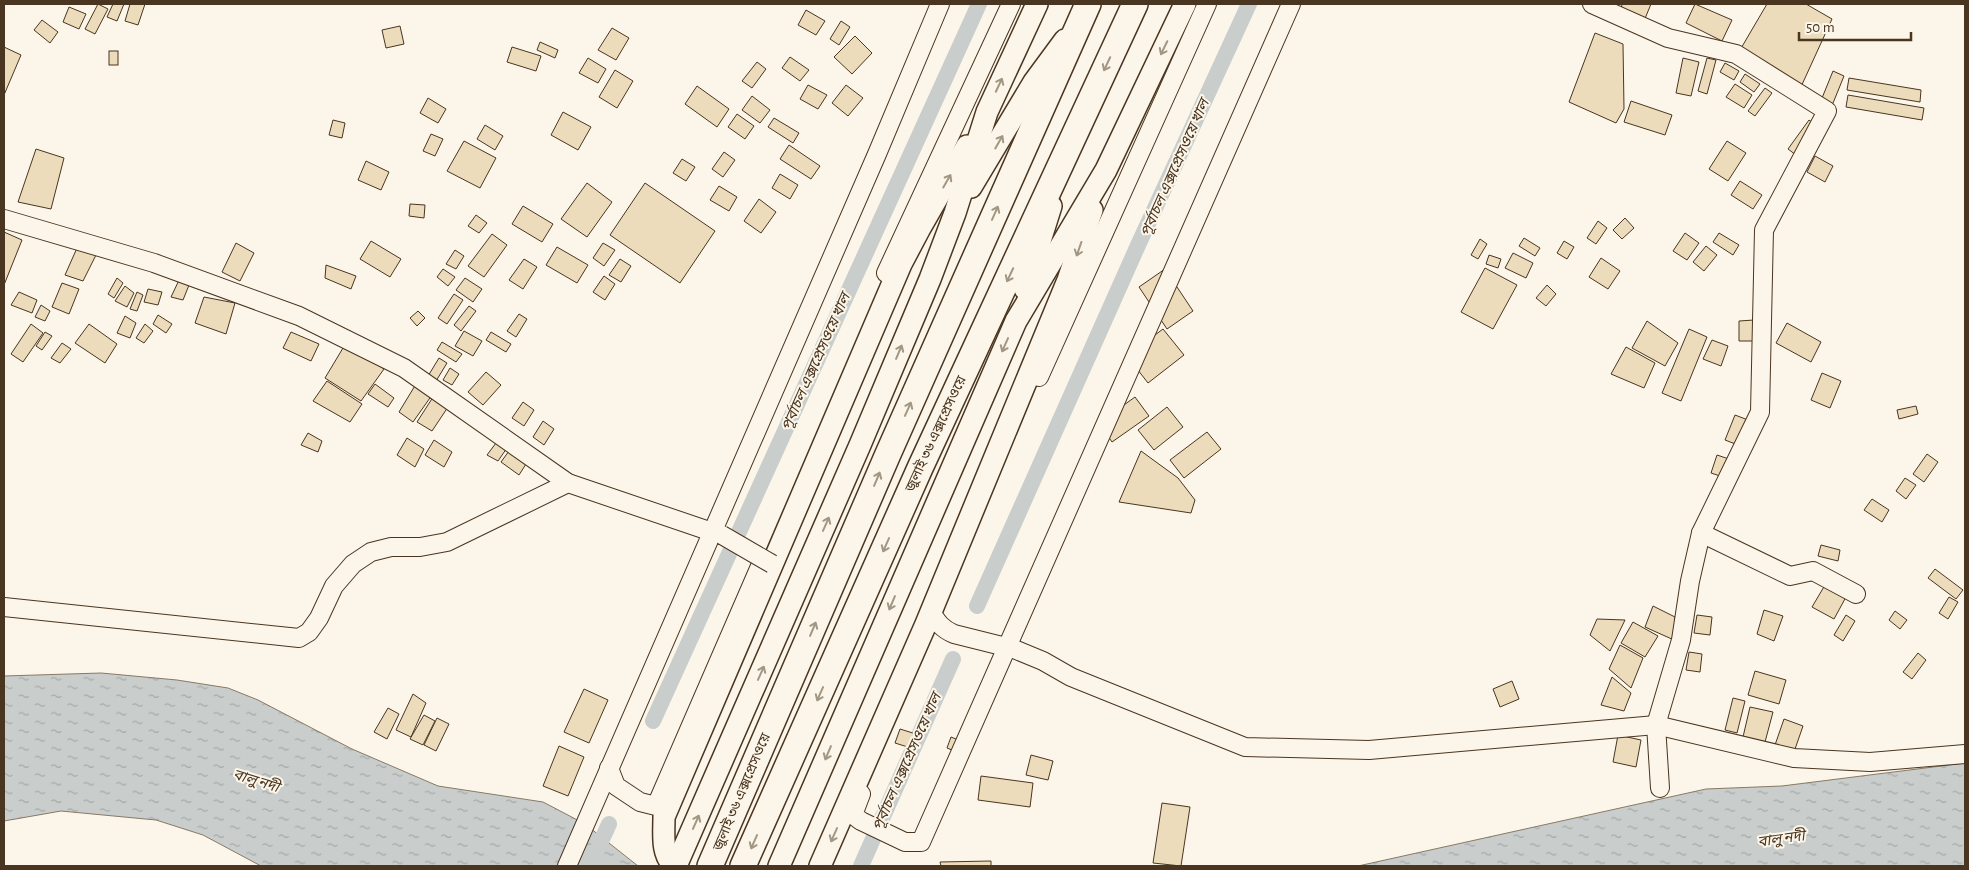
<svg xmlns="http://www.w3.org/2000/svg" width="1969" height="870" viewBox="0 0 1969 870" font-family="'Alegreya Sans','Noto Sans Bengali',sans-serif">
<style>
.water{fill:url(#water-ripples);stroke:#887966}
.lines{fill:none;stroke-linecap:round;stroke-linejoin:round}
.canal{stroke:#c9cecd;stroke-width:16}
.building{fill:#ecdcbc;stroke:#4a3520}
.minor-casing{stroke:#4a3520;stroke-width:20}
.major-casing{stroke:#4a3520;stroke-width:24}
.highway-casing{stroke:#4a3520;stroke-width:28}
.minor{stroke:#fbf6e9;stroke-width:18}
.major{stroke:#fbf6e9;stroke-width:21}
.highway{stroke:#fbf6e9;stroke-width:25}
.minor-bridge-casing{stroke:#4a3520;stroke-width:20;stroke-linecap:butt}
.minor-bridge{stroke:#fbf6e9;stroke-width:18}
.oneway{stroke:#a29684}
.labels{text-anchor:middle;dominant-baseline:central;stroke-width:4;stroke-linejoin:round;paint-order:stroke}
.street-label{font-size:14px;fill:#4a3520;stroke:#fbf6e9}
.water-label{font-size:15px;font-style:italic;fill:#4a3520;stroke:#fbf6e9}
</style>
<defs>
<pattern id="water-ripples" width="26" height="14" patternUnits="userSpaceOnUse" patternTransform="scale(1.25)"><rect width="26" height="14" fill="#c9cecd"/><path d="M2 4q2-2 4 0t4 0M15 11q2-2 4 0t4 0" fill="none" stroke="#a5a8a6"/></pattern>
</defs>
<rect width="100%" height="100%" fill="#fbf6e9"/>
<g class="water">
<path d="M101,673l76,7 51,8 30,12 94,49 86,37 105,16 42,22 53,42h-377l-58,-31 -47,-15 -95,-9 -57,10v-145z"/>
<path d="M1965,763v103h-607l348,-77 76,-3z"/>
</g>
<g class="lines">
<g class="canal">
<path d="M977,606l162,-363 110,-239"/>
<path d="M653,721l326,-717"/>
<path d="M590,866l19,-42"/>
<path d="M861,866l92,-207"/>
</g>
</g>
<g class="building">
<path d="M98,4l10,5 -13,25 -10,-5z"/>
<path d="M113,4h11l-7,17 -10,-4z"/>
<path d="M130,4h15l-7,21 -13,-4z"/>
<path d="M1622,4h29l-7,17 -23,-11z"/>
<path d="M1695,4l37,16 -10,21 -36,-18z"/>
<path d="M1767,4h39l26,15 -32,70 -60,-39z"/>
<path d="M69,7l17,7 -7,15 -16,-7z"/>
<path d="M806,10l19,11 -9,14 -18,-10z"/>
<path d="M42,20l16,12 -8,11 -16,-13z"/>
<path d="M841,21l9,6 -11,18 -9,-6z"/>
<path d="M400,26l4,18 -18,4 -4,-18z"/>
<path d="M612,28l17,10 -13,22 -18,-10z"/>
<path d="M1595,33l28,11 1,65 -8,14 -47,-21z"/>
<path d="M855,36l17,17 -20,21 -18,-17z"/>
<path d="M540,42l18,8 -3,8 -18,-8z"/>
<path d="M4,47l17,8 -17,40z"/>
<path d="M512,47l29,9 -5,15 -29,-9z"/>
<rect x="109" y="51" width="9" height="14"/>
<path d="M790,57l19,13 -9,11 -18,-13z"/>
<path d="M588,58l18,11 -8,14 -19,-10z"/>
<path d="M1683,58l16,4 -8,34 -15,-3z"/>
<path d="M1707,58l9,2 -9,34 -9,-3z"/>
<path d="M757,62l9,7 -14,19 -10,-7z"/>
<path d="M1725,63l14,8 -5,9 -14,-8z"/>
<path d="M615,70l18,11 -16,27 -18,-11z"/>
<path d="M1833,71l11,5 -13,32 -11,-5z"/>
<path d="M1745,74l15,10 -6,8 -14,-10z"/>
<path d="M1849,78l72,12 -1,12 -73,-12z"/>
<path d="M1735,84l17,11 -8,13 -18,-11z"/>
<path d="M808,85l19,10 -9,14 -18,-10z"/>
<path d="M846,85l17,13 -15,18 -16,-13z"/>
<path d="M697,86l32,23 -12,18 -32,-23z"/>
<path d="M1765,88l7,5 -17,23 -7,-5z"/>
<path d="M1848,95l76,13 -2,12 -76,-13z"/>
<path d="M752,96l18,14 -10,13 -18,-13z"/>
<path d="M428,98l18,11 -8,14 -18,-10z"/>
<path d="M1631,101l41,14 -7,20 -41,-13z"/>
<path d="M563,112l28,15 -13,23 -27,-15z"/>
<path d="M737,114l17,12 -9,13 -17,-12z"/>
<path d="M774,118l25,15 -6,10 -25,-16z"/>
<path d="M333,120l12,3 -3,15 -13,-3z"/>
<path d="M1809,120l8,6 -21,29 -8,-6z"/>
<path d="M485,125l18,11 -8,14 -18,-11z"/>
<path d="M431,134l12,5 -8,17 -12,-5z"/>
<path d="M464,141l32,17 -16,30 -33,-17z"/>
<path d="M1727,141l19,12 -18,28 -19,-12z"/>
<path d="M789,145l31,21 -9,13 -31,-20z"/>
<path d="M36,149l28,9 -13,51 -33,-7z"/>
<path d="M724,152l11,8 -12,17 -11,-8z"/>
<path d="M1815,156l18,10 -8,16 -18,-10z"/>
<path d="M682,159l13,8 -9,14 -13,-8z"/>
<path d="M366,161l23,11 -8,18 -23,-10z"/>
<path d="M780,174l18,11 -8,14 -18,-11z"/>
<path d="M1740,181l22,14 -9,14 -22,-14z"/>
<path d="M587,183l25,19 -25,35 -26,-18z"/>
<path d="M645,183l70,48 -35,52 -70,-48z"/>
<path d="M719,186l18,11 -8,14 -19,-11z"/>
<path d="M759,199l17,13 -15,21 -17,-12z"/>
<path d="M410,204l15,1 -1,13 -15,-2z"/>
<path d="M523,206l30,18 -11,18 -30,-18z"/>
<path d="M476,215l11,8 -8,10 -11,-7z"/>
<path d="M1625,218l9,10 -12,11 -9,-9z"/>
<path d="M1598,221l9,7 -11,16 -9,-6z"/>
<path d="M4,232l18,8 -18,45z"/>
<path d="M1685,233l14,10 -12,17 -14,-9z"/>
<path d="M1719,233l20,12 -6,10 -20,-13z"/>
<path d="M492,234l15,11 -23,32 -16,-11z"/>
<path d="M1524,238l16,10 -5,8 -16,-10z"/>
<path d="M1480,239l7,5 -9,15 -7,-4z"/>
<path d="M371,241l30,18 -11,18 -30,-18z"/>
<path d="M1564,241l10,6 -7,12 -10,-6z"/>
<path d="M236,243l18,10 -14,28 -18,-9z"/>
<path d="M603,243l12,7 -11,16 -11,-8z"/>
<path d="M1706,246l11,9 -13,16 -11,-9z"/>
<path d="M557,247l31,18 -11,18 -31,-18z"/>
<path d="M77,248l19,7 -13,26 -18,-6z"/>
<path d="M455,250l9,6 -8,13 -10,-5z"/>
<path d="M1513,253l20,10 -7,15 -21,-10z"/>
<path d="M1489,255l12,4 -3,9 -12,-4z"/>
<path d="M1601,258l19,13 -12,18 -19,-12z"/>
<path d="M524,259l13,8 -14,22 -14,-9z"/>
<path d="M620,259l11,7 -10,16 -12,-7z"/>
<path d="M326,265l30,11 -5,13 -26,-11z"/>
<path d="M1485,268l32,17 -24,44 -32,-17z"/>
<path d="M443,269l12,8 -7,9 -11,-9z"/>
<path d="M1165,269l28,42 -26,18 -28,-42z"/>
<path d="M181,276l10,4 -8,20 -12,-3z"/>
<path d="M604,276l11,8 -10,16 -12,-8z"/>
<path d="M117,278l6,5 -9,15 -6,-4z"/>
<path d="M465,278l17,11 -9,13 -17,-12z"/>
<path d="M62,283l17,6 -10,25 -17,-7z"/>
<path d="M1547,285l9,9 -10,12 -10,-8z"/>
<path d="M125,286l9,7 -7,14 -12,-6z"/>
<path d="M148,289l14,3 -4,13 -14,-3z"/>
<path d="M19,292l18,8 -5,13 -21,-8z"/>
<path d="M137,292l6,3 -6,16 -7,-2z"/>
<path d="M454,294l9,6 -16,24 -9,-6z"/>
<path d="M204,297l31,6 -9,31 -31,-11z"/>
<path d="M41,305l9,6 -5,10 -10,-4z"/>
<path d="M469,306l7,5 -15,20 -7,-6z"/>
<path d="M418,311l7,7 -8,8 -7,-8z"/>
<path d="M519,314l8,5 -11,18 -9,-6z"/>
<path d="M158,315l14,9 -6,9 -13,-9z"/>
<path d="M125,316l11,7 -6,15 -13,-5z"/>
<path d="M1754,320l1,21h-16v-20z"/>
<path d="M1647,321l31,22 -13,23 -33,-18z"/>
<path d="M1787,323l34,19 -10,20 -35,-19z"/>
<path d="M31,324l12,9 -20,29 -12,-8z"/>
<path d="M89,324l28,20 -12,19 -30,-20z"/>
<path d="M145,324l8,7 -9,12 -8,-5z"/>
<path d="M1163,329l21,26 -36,28 -21,-27z"/>
<path d="M1689,329l18,8 -26,64 -19,-8z"/>
<path d="M464,331l18,10 -9,15 -18,-10z"/>
<path d="M45,332l7,4 -10,14 -6,-4z"/>
<path d="M291,332l28,12 -8,17 -28,-13z"/>
<path d="M491,332l20,12 -5,8 -20,-12z"/>
<path d="M1712,340l16,6 -7,20 -18,-7z"/>
<path d="M442,342l20,12 -6,8 -19,-12z"/>
<path d="M62,343l9,6 -11,14 -9,-5z"/>
<path d="M346,343l38,26 -23,32 -36,-23z"/>
<path d="M1626,347l29,16 -11,25 -33,-14z"/>
<path d="M439,358l8,5 -14,23 -8,-5z"/>
<path d="M450,368l9,6 -7,11 -9,-5z"/>
<path d="M486,372l15,13 -18,20 -15,-13z"/>
<path d="M1822,373l19,8 -11,27 -19,-8z"/>
<path d="M327,381l35,23 -12,18 -37,-21z"/>
<path d="M375,384l19,14 -6,9 -20,-13z"/>
<path d="M416,384l16,11 -19,27 -14,-10z"/>
<path d="M435,394l15,10 -18,27 -15,-9z"/>
<path d="M1135,397l14,19 -37,26 -13,-19z"/>
<path d="M523,402l11,8 -10,16 -12,-8z"/>
<path d="M1916,406l2,8 -19,5 -2,-9z"/>
<path d="M1167,407l16,20 -29,23 -16,-20z"/>
<path d="M1735,415l13,5 -10,25 -13,-5z"/>
<path d="M543,421l11,8 -10,16 -11,-8z"/>
<path d="M1207,432l14,17 -37,29 -14,-18z"/>
<path d="M308,433l14,8 -4,11 -17,-7z"/>
<path d="M407,438l17,11 -9,18 -18,-12z"/>
<path d="M499,439l10,6 -11,16 -11,-6z"/>
<path d="M434,440l18,12 -8,15 -19,-12z"/>
<path d="M509,451l17,13 -7,11 -18,-13z"/>
<path d="M1141,451l37,27 17,22 -4,13 -72,-11z"/>
<path d="M1927,454l11,8 -14,20 -11,-8z"/>
<path d="M1717,455l12,4 -6,18 -12,-4z"/>
<path d="M1905,478l11,7 -10,14 -10,-8z"/>
<path d="M1872,499l17,11 -7,12 -18,-12z"/>
<path d="M1821,545l19,5 -2,11 -20,-5z"/>
<path d="M1935,569l28,21 -7,9 -28,-21z"/>
<path d="M1825,585l21,12 -12,22 -22,-12z"/>
<path d="M1949,597l9,5 -10,17 -9,-6z"/>
<path d="M1653,606l22,11 -1,23 -29,-13z"/>
<path d="M1764,610l19,6 -9,25 -17,-7z"/>
<path d="M1895,611l12,9 -7,9 -11,-9z"/>
<path d="M1697,615l15,2 -2,18 -16,-2z"/>
<path d="M1846,615l9,6 -12,20 -9,-6z"/>
<path d="M1597,619l28,1 -15,31 -20,-16z"/>
<path d="M1633,622l25,14 -13,21 -24,-14z"/>
<path d="M1620,645l23,13 -12,30 -22,-19z"/>
<path d="M1689,652l13,2 -2,18 -14,-2z"/>
<path d="M1918,653l8,7 -14,19 -9,-7z"/>
<path d="M1755,671l31,9 -7,24 -31,-9z"/>
<path d="M1612,677l19,16 -7,18 -23,-6z"/>
<path d="M1512,681l7,18 -19,8 -7,-18z"/>
<path d="M584,689l24,11 -19,43 -25,-11z"/>
<path d="M413,694l13,9 -15,34 -15,-7z"/>
<path d="M1733,698l12,3 -8,32 -12,-3z"/>
<path d="M1750,707l23,5 -8,30 -22,-5z"/>
<path d="M388,708l11,6 -12,25 -13,-7z"/>
<path d="M424,715l11,6 -12,24 -13,-6z"/>
<path d="M437,718l12,6 -13,27 -12,-6z"/>
<path d="M1784,719l19,7 -9,26 -19,-7z"/>
<path d="M900,729l16,5 -5,14 -16,-5z"/>
<path d="M1618,735l23,5 -5,27 -23,-5z"/>
<path d="M951,737l20,8 -4,11 -20,-8z"/>
<path d="M559,746l25,11 -16,39 -25,-10z"/>
<path d="M1031,755l22,6 -5,19 -22,-5z"/>
<path d="M981,776l52,7 -3,24 -52,-7z"/>
<path d="M1162,803l28,4 -9,59 -28,-3z"/>
<path d="M991,861v5h-50l-1,-4z"/>
</g>
<g class="lines">
<g class="minor-casing">
<g id="minor">
<path d="M1592,4l76,34 68,16 91,57 -63,119 -4,182 -59,121 -11,48 -9,59 -25,85 4,63"/>
<path d="M4,219l150,44 145,53 105,52 164,115 153,52"/>
<path d="M886,273l125,-269"/>
<path d="M1039,377l168,-373"/>
<path d="M1701,533l89,43 23,-5 43,23"/>
<path d="M4,607l295,31 10,-6 10,-14 15,-32 19,-22 18,-12 20,-5h29l27,-5 121,-59"/>
<path d="M931,612c6,10 11,17 23,22l60,15 29,12 28,16 174,70 124,3 287,-25 138,33 76,4 95,-8"/>
<path d="M609,768l7,18 24,16 16,4 105,-242"/>
<path d="M861,794l-8,21 8,6 44,21h16l370,-838"/>
<path d="M567,866l310,-712 63,-150"/>
</g>
</g>
<g class="major-casing">
<g id="major">
<path d="M971,187l63,-105 31,-42"/>
<path d="M1025,289l26,-83"/>
<path d="M674,866c-13,-13 -10,-31 -10,-49l237,-553 19,-36 47,-82"/>
<path d="M676,866l184,-421 70,-166 25,-66 32,-101 50,-108"/>
<path d="M779,866l237,-545 90,-151 79,-166"/>
<path d="M820,866l106,-242 142,-344 24,-70"/>
</g>
</g>
<g class="highway-casing">
<g id="highway">
<path d="M710,866l178,-412 200,-450"/>
<path d="M743,866l177,-398 215,-464"/>
</g>
</g>
<use href="#minor" class="minor"/>
<use href="#major" class="major"/>
<use href="#highway" class="highway"/>
<g class="minor-bridge-casing">
<path id="minor-bridge" d="M722,535l50,29"/>
</g>
<use href="#minor-bridge" class="minor-bridge"/>
</g>
<defs><path id="oneway-shaft" d="M-6 0H5M1.5-3L5.5 0L1.5 3" fill="none" stroke-width="1.6" stroke-linecap="round" stroke-linejoin="round" transform="scale(1.25)"/></defs>
<g class="oneway">
<use href="#oneway-shaft" transform="translate(1164 48) rotate(116)"/>
<use href="#oneway-shaft" transform="translate(1107 64) rotate(115)"/>
<use href="#oneway-shaft" transform="translate(999 85) rotate(-65)"/>
<use href="#oneway-shaft" transform="translate(999 142) rotate(-60)"/>
<use href="#oneway-shaft" transform="translate(947 181) rotate(-60)"/>
<use href="#oneway-shaft" transform="translate(995 213) rotate(-66)"/>
<use href="#oneway-shaft" transform="translate(1079 249) rotate(109)"/>
<use href="#oneway-shaft" transform="translate(1010 275) rotate(115)"/>
<use href="#oneway-shaft" transform="translate(1005 345) rotate(114)"/>
<use href="#oneway-shaft" transform="translate(899 352) rotate(-67)"/>
<use href="#oneway-shaft" transform="translate(908 409) rotate(-66)"/>
<use href="#oneway-shaft" transform="translate(877 479) rotate(-67)"/>
<use href="#oneway-shaft" transform="translate(826 524) rotate(-66)"/>
<use href="#oneway-shaft" transform="translate(886 545) rotate(114)"/>
<use href="#oneway-shaft" transform="translate(892 603) rotate(113)"/>
<use href="#oneway-shaft" transform="translate(813 629) rotate(-67)"/>
<use href="#oneway-shaft" transform="translate(761 673) rotate(-66)"/>
<use href="#oneway-shaft" transform="translate(820 694) rotate(114)"/>
<use href="#oneway-shaft" transform="translate(828 753) rotate(113)"/>
<use href="#oneway-shaft" transform="translate(696 822) rotate(-66)"/>
<use href="#oneway-shaft" transform="translate(834 835) rotate(114)"/>
<use href="#oneway-shaft" transform="translate(754 842) rotate(114)"/>
</g>
<g class="labels">
<g class="street-label">
<text transform="translate(936 434) rotate(-65)">জুলাই ৩৬ এক্সপ্রেসওয়ে</text>
<text transform="translate(742 792) rotate(-67)">জুলাই ৩৬ এক্সপ্রেসওয়ে</text>
</g>
<g class="water-label">
<text transform="translate(1175 168) rotate(-66)">পূর্বাচল এক্সপ্রেসওয়ে খাল</text>
<text transform="translate(816 362) rotate(-66)">পূর্বাচল এক্সপ্রেসওয়ে খাল</text>
<text transform="translate(907 762) rotate(-66)">পূর্বাচল এক্সপ্রেসওয়ে খাল</text>
<text transform="translate(256 781) rotate(17)">বালু নদী</text>
<text transform="translate(1781 839) rotate(-8)">বালু নদী</text>
</g>
</g>
<rect width="1969" height="870" fill="none" stroke="#4a3520" stroke-width="10"/>
<path d="M1799 32v8h112v-8" fill="none" stroke="#4a3520" stroke-width="2.5"/>
<text x="1806" y="32" font-size="15" fill="#4a3520" stroke="#fbf6e9" stroke-width="4" paint-order="stroke">50 m</text>
</svg>
